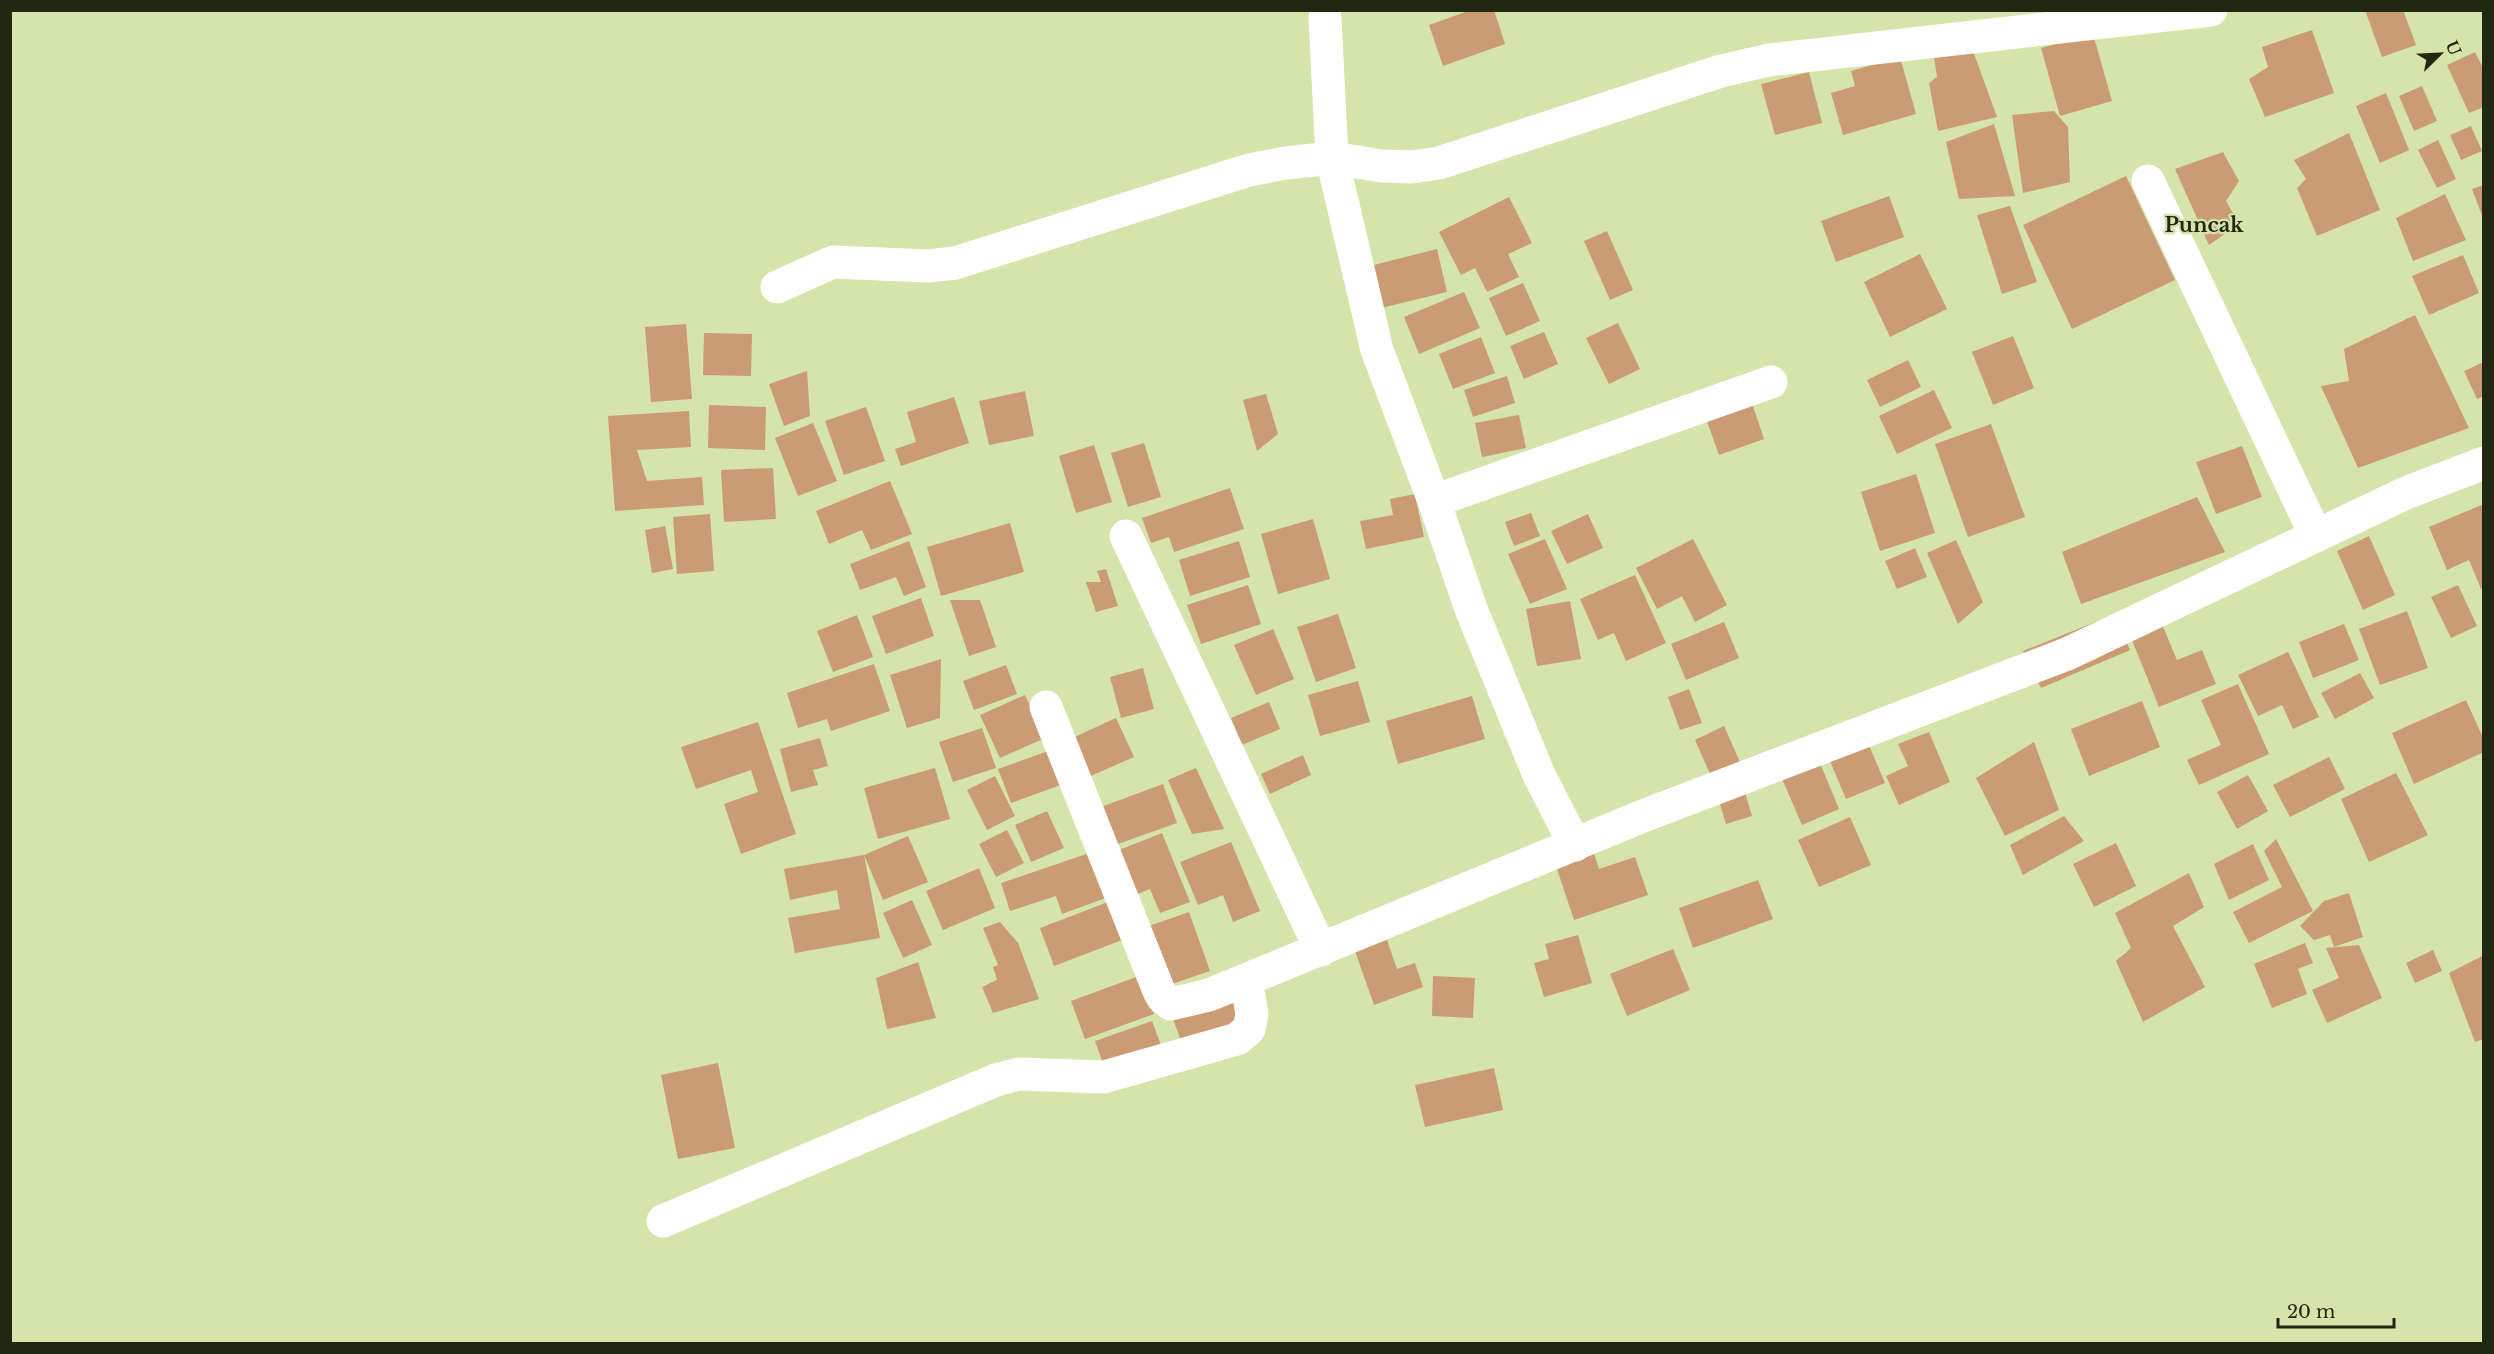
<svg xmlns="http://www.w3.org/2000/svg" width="2494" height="1354" viewBox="0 0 2494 1354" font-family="'Libre Baskerville',serif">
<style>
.building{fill:#cb9c74}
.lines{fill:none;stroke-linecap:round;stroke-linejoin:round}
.street{stroke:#fff;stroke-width:33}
.labels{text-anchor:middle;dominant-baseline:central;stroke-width:4.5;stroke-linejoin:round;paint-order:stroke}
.quarter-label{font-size:20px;font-weight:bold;fill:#222711;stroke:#d4e4aa}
</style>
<rect width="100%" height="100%" fill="#d4e4aa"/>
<g class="building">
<path d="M1471,10h23l11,34 -62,22 -14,-41z"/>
<path d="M2365,10h38l13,35 -34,12z"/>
<path d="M2312,30l22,63 -69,24 -16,-38 19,-12 -6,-20z"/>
<path d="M2093,34l19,67 -52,15 -19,-68z"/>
<path d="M1973,51l24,66 -59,14 -9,-48 8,-6 -3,-21z"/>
<path d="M2475,52l9,18v37l-15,6 -22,-48z"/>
<path d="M1900,57l16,57 -73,21 -12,-42 24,-7 -4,-15z"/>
<path d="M1809,72l13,51 -47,12 -14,-51z"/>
<path d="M2422,86l15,35 -23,10 -15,-35z"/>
<path d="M2386,93l23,57 -29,13 -24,-57z"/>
<path d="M2054,111l14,16 2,55 -47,11 -11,-78z"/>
<path d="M1994,124l21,72 -56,3 -13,-57z"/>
<path d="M2471,126l11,25 -21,9 -11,-25z"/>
<path d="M2349,133l31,77 -63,26 -20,-48 9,-9 -12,-19z"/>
<path d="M2438,140l18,39 -19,9 -19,-38z"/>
<path d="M2223,152l16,29 -13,20 13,23 -30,21 -34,-76z"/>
<path d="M2126,176l49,104 -103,49 -49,-104z"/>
<path d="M2484,185v33h-1l-11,-29z"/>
<path d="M2445,194l21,46 -53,21 -17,-43z"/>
<path d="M1889,196l15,41 -68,25 -15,-41z"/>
<path d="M1509,197l23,46 -24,11 11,23 -32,15 -12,-24 -14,7 -22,-43z"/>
<path d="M2010,206l27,76 -35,12 -25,-79z"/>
<path d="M1607,231l26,59 -23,10 -26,-59z"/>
<path d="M1437,249l10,43 -70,17 -11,-42z"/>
<path d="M1920,254l27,55 -57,28 -26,-55z"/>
<path d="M2463,255l16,38 -50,22 -17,-39z"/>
<path d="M1523,283l17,38 -34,15 -17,-38z"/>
<path d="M1464,292l16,36 -61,26 -15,-37z"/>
<path d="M2415,315l54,113 -111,40 -37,-82 28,-5 -5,-32z"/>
<path d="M1618,323l22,46 -31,15 -23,-46z"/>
<path d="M686,324l6,75 -41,3 -6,-75z"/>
<path d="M1544,332l14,32 -34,15 -14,-33z"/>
<path d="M704,333l48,1 -1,42 -48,-1z"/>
<path d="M2013,336l21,52 -41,17 -21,-53z"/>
<path d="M1481,337l14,36 -42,16 -14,-35z"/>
<path d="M1908,360l13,27 -41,20 -13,-27z"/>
<path d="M2484,362v34l-7,3 -13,-28z"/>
<path d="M807,371l3,45 -26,10 -15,-42z"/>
<path d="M1507,376l8,27 -42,14 -9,-27z"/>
<path d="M1934,390l18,38 -55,26 -18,-38z"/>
<path d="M1025,391l9,45 -45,9 -10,-44z"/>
<path d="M1266,394l12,40 -21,17 -14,-51z"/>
<path d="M954,397l15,46 -68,23 -6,-17 21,-7 -9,-30z"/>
<path d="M1751,400l13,39 -45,16 -14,-39z"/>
<path d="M709,405l57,2 -1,43 -57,-2z"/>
<path d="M866,407l19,54 -41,14 -19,-54z"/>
<path d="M689,411l2,36 -54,3 10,31 55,-4 2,28 -89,6 -7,-95z"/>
<path d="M1519,415l7,33 -44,9 -7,-34z"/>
<path d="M813,423l24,58 -39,15 -23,-58z"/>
<path d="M1991,424l34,93 -57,20 -33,-93z"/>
<path d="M1144,443l17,54 -33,10 -17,-54z"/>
<path d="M1094,445l18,57 -36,11 -17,-57z"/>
<path d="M2242,446l20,51 -46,17 -20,-52z"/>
<path d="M773,468l3,51 -52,3 -3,-52z"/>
<path d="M1916,474l19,59 -55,18 -19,-59z"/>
<path d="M890,481l22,53 -41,16 -9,-20 -33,14 -13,-33z"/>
<path d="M1230,488l14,41 -70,23 -5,-15 -18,6 -9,-25z"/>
<path d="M1415,494l9,43 -58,12 -6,-28 33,-6 -3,-16z"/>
<path d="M2197,497l28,55 -144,52 -19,-52z"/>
<path d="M2484,504v84l-3,1 -12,-29 -22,10 -18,-43z"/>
<path d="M1531,513l9,23 -26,10 -9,-24z"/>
<path d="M710,514l4,57 -37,3 -4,-57z"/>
<path d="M1588,514l15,34 -36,16 -16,-33z"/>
<path d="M1313,519l17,60 -52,15 -17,-60z"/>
<path d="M1010,523l14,49 -83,24 -14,-49z"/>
<path d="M665,526l8,43 -21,4 -7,-43z"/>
<path d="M2369,536l26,59 -32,15 -26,-59z"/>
<path d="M1545,539l22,50 -37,15 -22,-50z"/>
<path d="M1693,539l34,66 -32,17 -13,-26 -25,13 -21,-41z"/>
<path d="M1956,540l27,62 -25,22 -31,-71z"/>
<path d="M909,541l17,46 -22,9 -8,-19 -36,13 -10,-26z"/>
<path d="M1239,541l11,36 -60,19 -11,-36z"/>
<path d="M1915,548l12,29 -30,12 -12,-28z"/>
<path d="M1106,569l12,37 -22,6 -10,-30h15l-4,-11z"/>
<path d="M1635,575l31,68 -40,18 -12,-28 -16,7 -18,-41z"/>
<path d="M1248,585l13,39 -60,20 -14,-39z"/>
<path d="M2458,585l19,41 -26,12 -20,-41z"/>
<path d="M921,598l13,38 -48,18 -14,-38z"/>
<path d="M950,600h30l16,47 -27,9z"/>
<path d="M1570,601l11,58 -44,7 -11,-57z"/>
<path d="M2407,611l21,57 -48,17 -21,-56z"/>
<path d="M1338,614l18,54 -40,14 -19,-55z"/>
<path d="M2115,614l15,36 -89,38 -18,-37z"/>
<path d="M857,615l16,42 -40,15 -16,-41z"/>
<path d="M1724,622l15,36 -53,22 -15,-36z"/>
<path d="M2161,622l16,38 25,-10 14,34 -57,23 -29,-72z"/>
<path d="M2344,624l15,36 -46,18 -14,-36z"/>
<path d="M1273,629l21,50 -38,16 -22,-50z"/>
<path d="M2288,652l31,65 -26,12 -11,-24 -24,11 -20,-41z"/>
<path d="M941,659l-1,59 -33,10 -17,-53z"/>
<path d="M874,664l16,47 -59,20 -4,-12 -29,9 -11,-35z"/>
<path d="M1006,665l11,29 -43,16 -11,-29z"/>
<path d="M1143,668l11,41 -33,9 -11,-41z"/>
<path d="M2360,673l14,25 -39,21 -14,-26z"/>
<path d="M1358,681l12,41 -50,14 -12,-41z"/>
<path d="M2238,684l31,70 -70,31 -12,-25 34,-15 -20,-45z"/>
<path d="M1689,689l13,34 -22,7 -12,-33z"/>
<path d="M1025,695l20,43 -45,20 -20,-43z"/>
<path d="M1472,696l13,43 -87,25 -12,-43z"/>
<path d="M2466,700l18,40v12l-70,32 -22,-51z"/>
<path d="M2142,701l18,46 -71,29 -18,-47z"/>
<path d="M1269,702l11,27 -38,16 -11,-27z"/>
<path d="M1116,718l18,39 -48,21 -18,-38z"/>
<path d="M758,722l38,112 -55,20 -17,-50 34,-12 -7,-22 -55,19 -15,-42z"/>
<path d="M1724,726l16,36 -29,14 -16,-36z"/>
<path d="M982,728l14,40 -43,14 -14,-40z"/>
<path d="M1929,732l21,50 -51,23 -13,-29 22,-10 -10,-22z"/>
<path d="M820,738l8,28 -15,4 5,15 -27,7 -11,-43z"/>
<path d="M1866,738l19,45 -39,16 -19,-45z"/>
<path d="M2034,742l25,68 -54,26 -29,-58z"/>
<path d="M1057,748l12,34 -58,21 -13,-34z"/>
<path d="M1303,755l8,20 -41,19 -9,-20z"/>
<path d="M2329,757l16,32 -55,28 -17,-32z"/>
<path d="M1818,758l21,51 -37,16 -22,-51z"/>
<path d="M935,768l15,51 -72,20 -14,-51z"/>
<path d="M1196,768l28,61 -32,5 -24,-54z"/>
<path d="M2396,773l32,62 -59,27 -28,-63z"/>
<path d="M2248,775l20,36 -31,18 -20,-37z"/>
<path d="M995,776l20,40 -28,14 -20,-40z"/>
<path d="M1163,784l14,39 -62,22 -14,-38z"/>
<path d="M1743,786l9,30 -26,8 -9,-30z"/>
<path d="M1047,811l17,37 -33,14 -16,-37z"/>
<path d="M2064,816l20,25 -61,34 -13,-30z"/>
<path d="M1850,817l21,48 -52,22 -21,-47z"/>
<path d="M1007,830l17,33 -28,14 -17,-33z"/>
<path d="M1162,833l28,69 -30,11 -10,-24 -18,7 -18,-44z"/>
<path d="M908,836l20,46 -45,18 -19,-45 16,83 -85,15 -7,-35 52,-9 -3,-19 -47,10 -6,-31 80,-14z"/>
<path d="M2276,839l37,72 -64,32 -16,-31 49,-25 -18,-36z"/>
<path d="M1231,842l29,69 -27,11 -10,-27 -25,10 -18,-43z"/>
<path d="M2116,843l20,43 -42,21 -21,-43z"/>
<path d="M2253,844l16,36 -40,20 -15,-36z"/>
<path d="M1098,850l16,45 -52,19 -6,-18 -46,15 -9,-28z"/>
<path d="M1593,850l6,19 36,-12 13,38 -74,25 -19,-57z"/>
<path d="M979,868l16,40 -52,22 -17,-39z"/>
<path d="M2189,873l15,34 -31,19 32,61 -62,35 -27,-61 15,-13 -16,-35z"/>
<path d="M1758,880l15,39 -80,29 -14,-40z"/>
<path d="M2349,893l14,44 -29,10 -4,-12 -16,5 -14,-14 24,-25z"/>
<path d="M1116,899l14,38 -76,29 -14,-38z"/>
<path d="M912,900l20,45 -29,13 -20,-45z"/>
<path d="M1189,912l21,59 -41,14 -20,-59z"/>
<path d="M1000,922l18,21 21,56 -46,14 -11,-26 15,-7 -4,-13 5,-2 -15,-37z"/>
<path d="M1578,935l14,48 -48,14 -10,-34 15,-4 -4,-15z"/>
<path d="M1387,940l10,29 18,-6 8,24 -49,18 -19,-54z"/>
<path d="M2305,943l8,20 -15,6 9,25 -35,14 -18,-44z"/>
<path d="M2359,945l23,53 -55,25 -15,-33 27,-12 -13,-30z"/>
<path d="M1673,949l17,41 -63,26 -17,-42z"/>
<path d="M2433,950l9,21 -27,12 -9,-20z"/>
<path d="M2484,955v84l-9,3 -26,-69z"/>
<path d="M918,962l18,56 -49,11 -11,-51z"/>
<path d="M1139,976l15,38 -69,25 -14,-38z"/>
<path d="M1433,976l42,2 -2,40 -41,-2z"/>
<path d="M1234,994l12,32 -62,23 -12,-33z"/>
<path d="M1152,1021l10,27 -57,21 -10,-28z"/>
<path d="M718,1063l17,85 -57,11 -17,-84z"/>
<path d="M1494,1068l9,42 -78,17 -10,-42z"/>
</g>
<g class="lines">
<g class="street">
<path d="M1325,18l7,140 45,192 57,151 37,108 68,166 36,70"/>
<path d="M2148,181l168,355"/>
<path d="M777,287l56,-25 95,4 27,-3 294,-93 37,-7 46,-5 50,8 29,1 28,-4 282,-92 48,-11 442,-50"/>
<path d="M1434,501l337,-119"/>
<path d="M1126,536l195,414"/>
<path d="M1046,707l113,284 4,7 8,6 38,-9 434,-179 424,-162 339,-161 78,-30"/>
<path d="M663,1221l333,-141 23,-6 85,3 133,-38 12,-10 3,-15 -6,-34"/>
</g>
</g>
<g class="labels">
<g class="quarter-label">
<text x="2204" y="225">Puncak</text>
</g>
</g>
<rect width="2494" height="1354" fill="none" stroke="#222711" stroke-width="24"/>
<g transform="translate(2440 54) rotate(66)" stroke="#d4e4aa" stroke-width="4.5" paint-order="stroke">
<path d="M0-4.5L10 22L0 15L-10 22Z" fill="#222711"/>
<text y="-9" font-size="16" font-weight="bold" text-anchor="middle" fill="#222711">U</text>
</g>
<path d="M2278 1318v9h116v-9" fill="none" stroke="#222711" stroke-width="3"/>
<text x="2287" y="1318" font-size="18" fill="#222711" stroke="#d4e4aa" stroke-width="4.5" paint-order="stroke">20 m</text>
</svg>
